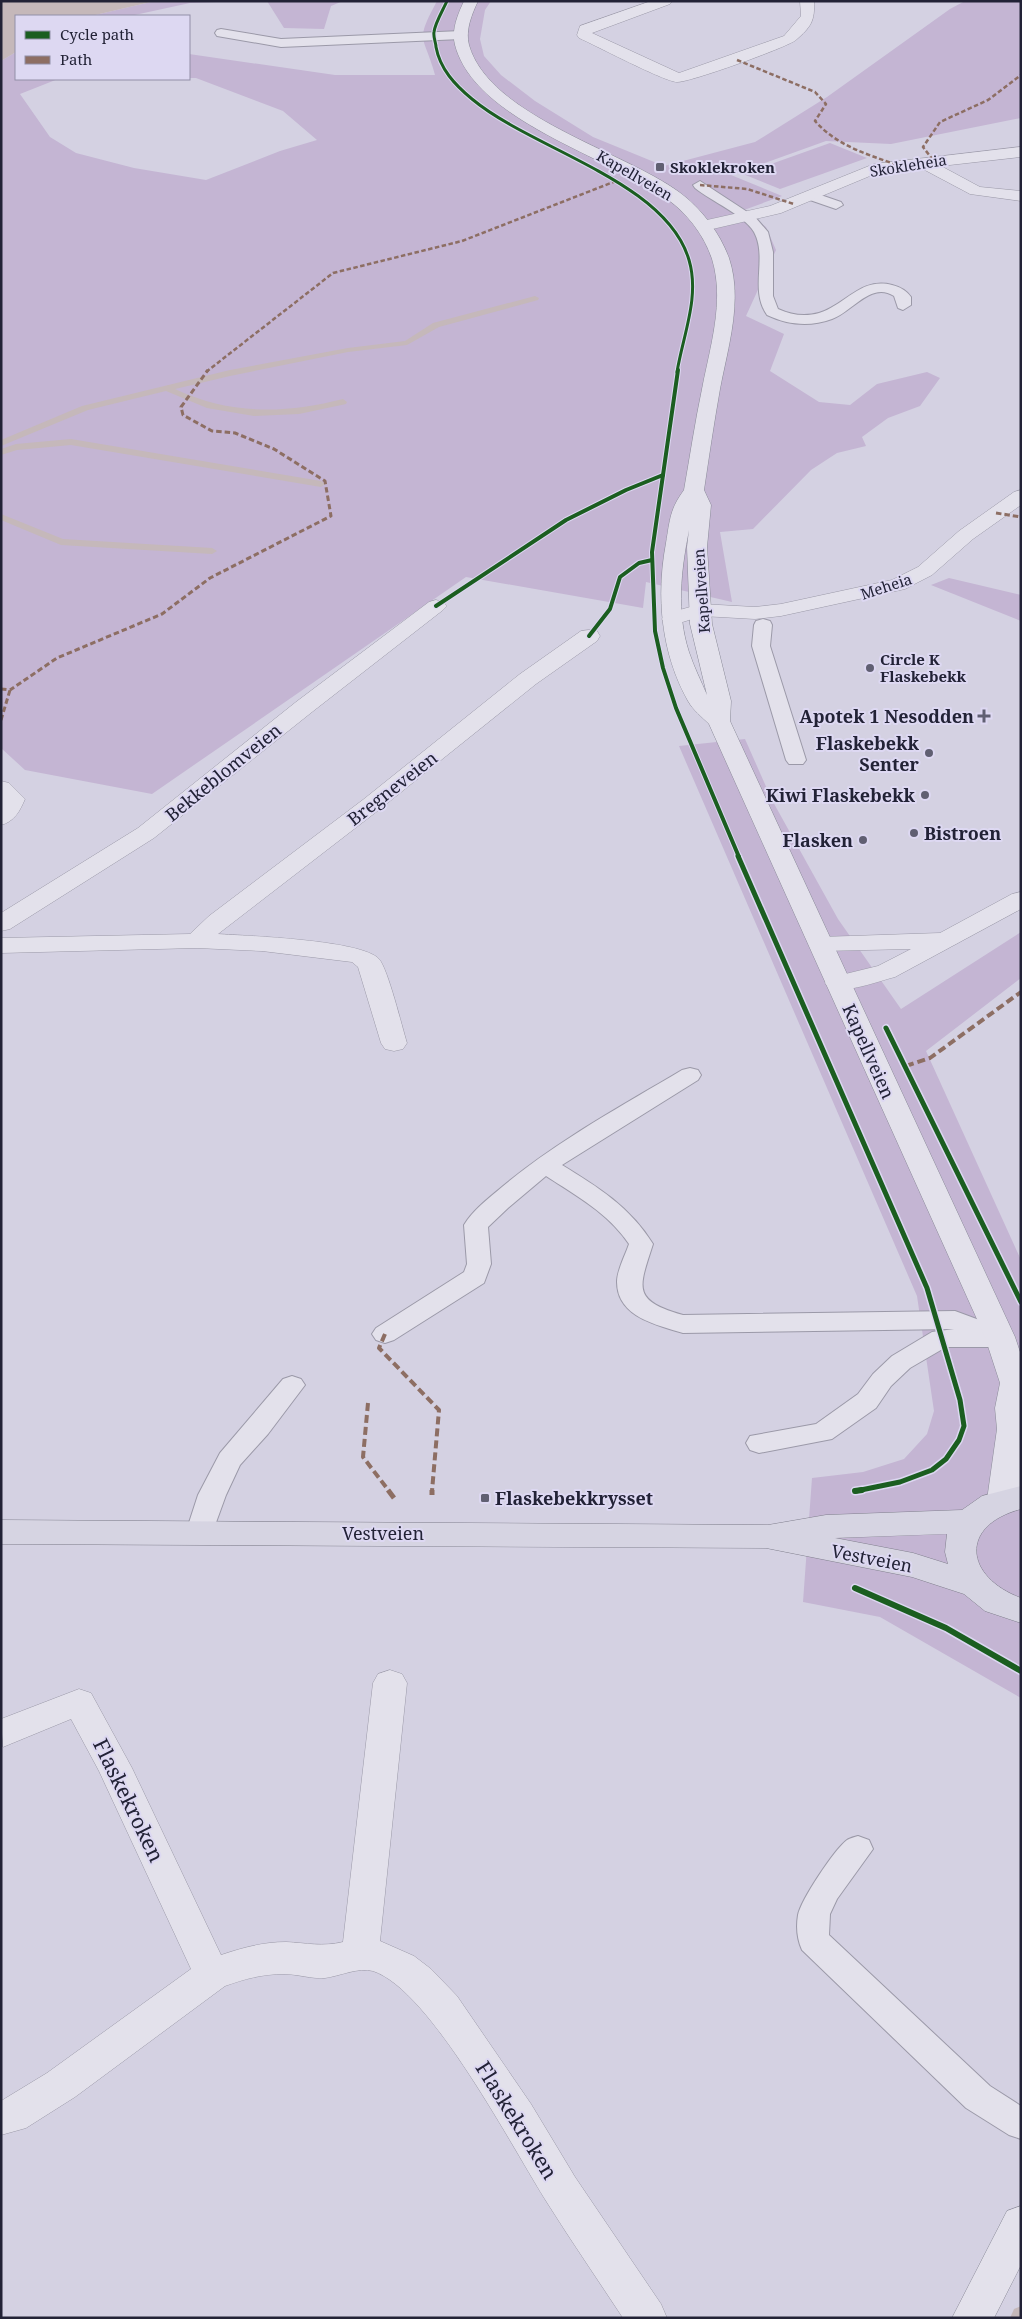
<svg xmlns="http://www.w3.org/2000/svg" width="1022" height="2319" viewBox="0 0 1022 2319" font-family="'Noto Serif',serif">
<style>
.green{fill:#c4b5d3}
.water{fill:#c5b8ba}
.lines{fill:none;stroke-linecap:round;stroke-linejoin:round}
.stream{fill:#c5b8ba;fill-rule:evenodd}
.lane-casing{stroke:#9b99a8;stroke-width:2}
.street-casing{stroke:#9b99a8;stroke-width:1}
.secondary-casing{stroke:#8a8a98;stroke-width:1}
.primary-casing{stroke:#81808e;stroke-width:1}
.lane{fill:#e3e1eb;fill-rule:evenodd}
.street{fill:#e3e1eb;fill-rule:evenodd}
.secondary{fill:#e3e1eb;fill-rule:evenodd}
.primary{fill:#d6d4e2;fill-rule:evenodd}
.quiet-far3{stroke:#8d6e63;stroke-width:2.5;stroke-dasharray:4.5 2.5;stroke-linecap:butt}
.quiet-far2{stroke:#8d6e63;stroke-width:3;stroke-dasharray:5.5 3;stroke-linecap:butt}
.quiet-far1{stroke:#8d6e63;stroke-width:4;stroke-dasharray:8 4;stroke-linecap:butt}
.quiet{stroke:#8d6e63;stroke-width:5;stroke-dasharray:10 5;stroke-linecap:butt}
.cycleway-far3-casing{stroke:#ddd8f2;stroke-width:5}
.cycleway-far2-casing{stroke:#ddd8f2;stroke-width:6}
.cycleway-far1-casing{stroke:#ddd8f2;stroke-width:8}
.cycleway-casing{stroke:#ddd8f2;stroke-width:9}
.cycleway-far3{stroke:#1b5e20;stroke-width:3}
.cycleway-far2{stroke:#1b5e20;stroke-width:4}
.cycleway-far1{stroke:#1b5e20;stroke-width:5}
.cycleway{stroke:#1b5e20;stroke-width:6}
.poi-dot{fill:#605f72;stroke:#ddd8f2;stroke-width:2}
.labels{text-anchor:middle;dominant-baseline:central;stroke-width:4;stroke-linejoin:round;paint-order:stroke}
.far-street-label{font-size:15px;fill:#222236;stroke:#ddd8f2}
.far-poi-label{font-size:15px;font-weight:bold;fill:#222236;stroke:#ddd8f2;text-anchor:start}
.poi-label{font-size:18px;font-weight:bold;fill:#222236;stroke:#ddd8f2;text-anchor:end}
.street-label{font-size:18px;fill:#222236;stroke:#ddd8f2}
.near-street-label{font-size:21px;fill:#222236;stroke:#ddd8f2}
</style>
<rect width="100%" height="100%" fill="#d4d1e2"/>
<g class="green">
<path d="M155,1h87l-52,2 -60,13h-39z"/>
<path d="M267,1h76l-12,5 -7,23 -40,-1z"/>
<path d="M437,1h54l-6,9 -5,29 4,17 17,19 34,26 58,36 71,29 91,-24 72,-45 123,-88 15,-8h56v117l-130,26 -65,-3 -95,34 51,21 -38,14 22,17 10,23 -30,66 38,18 -14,37 49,31 31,3 27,-21 50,-12 13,6 -20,28 -32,12 -26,19 4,9 -29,7 -26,17 -58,59 -33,3 12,70 -86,-20 -3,26 -177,-31 -314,217 -127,-24 -24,-22v-687l15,-9v27h42l-38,15 30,43 26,16 58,15 72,12 74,-29 37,-11 -34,-29 -87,-33h-7v-24l146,21h100c-11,-41 -21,-31 2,-74z"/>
<path d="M830,143l37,15 -87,31 -37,-15z"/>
<path d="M949,578l72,17v26l-90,-36z"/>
<path d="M745,739l27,61 66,119 63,90 120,-77v46l-95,73 95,209v438l-141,-81 -77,-15 9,-124 51,-6 41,-13 23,-25 7,-23 -17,-115 -238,-550z"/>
</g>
<path class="water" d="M1,1h154l-64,15h-75v36l-15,9z"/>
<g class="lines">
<g class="stream">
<path d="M535,296l4,2 -1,2 -99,27 -32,18 -59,7 -118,24 -55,13c55,26 110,25 168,10l4,3 -1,2 -47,10 -45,2 -47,-8 -41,-17 -78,19 -87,36v-6l81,-34 148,-36 118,-22 57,-7 28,-18z"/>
<path d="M71,439l250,42 4,3 -4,3 -250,-42 -54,5 -16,5v-6l15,-5z"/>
<path d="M1,514l62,25 149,9 5,3 -5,3 -151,-9 -60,-25z"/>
<path d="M1021,2306v12h-11l4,-9z"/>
</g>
<g class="lane-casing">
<g id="lane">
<path d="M221,29l60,10 180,-8 6,4 -6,4 -180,8 -64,-11 -2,-3 2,-3z"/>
<path d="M700,181l55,36 13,15 5,20v44l5,13c13,6 27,8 41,4 27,-8 41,-36 73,-28 8,2 14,5 19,12v8l-8,5 -5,-2 -4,-12c-23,-15 -42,16 -62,23 -22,8 -44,6 -65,-4 -18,-26 1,-57 -13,-83 -10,-17 -43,-31 -59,-44l-2,-3z"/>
<path d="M812,192l29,10 2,3 -7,4 -29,-10 -2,-3z"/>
<path d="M763,619l7,2 2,4 -2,21 36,114 -3,4h-14l-3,-4 -34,-114 2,-21 2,-4z"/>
<path d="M690,1068l8,2 3,5 -3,5 -136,85c36,22 68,42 91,79 -14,44 -22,56 30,71l272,-4 54,20 4,6 -4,6 -21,4h-42l-36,21 -19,18 -15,22 -44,31 -73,14 -9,-3 -4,-7 4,-7 66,-12 42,-30 15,-20 19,-18 40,-24 22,-3 -271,4c-26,-8 -66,-16 -66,-51 0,-12 8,-26 12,-38 -21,-31 -52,-48 -83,-68l-38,32 -20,19 3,37 -7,19 -90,57 -9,3 -9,-3 -4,-6 4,-6 88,-56 3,-8 -3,-39c9,-15 25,-27 38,-38 55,-46 118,-80 180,-117z"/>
<path d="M292,1376l9,3 4,6 -37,49 -28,31 -14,30 -16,44 -10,3 -10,-3 -4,-7 12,-37 22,-42 63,-74z"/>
<path d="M858,1836l11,4 4,9 -36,50 -7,15 -1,21 161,151 31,20v33l-12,-4 -43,-27 -164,-158c-5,-11 -6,-23 -4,-35 3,-15 36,-65 49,-75 3,-2 8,-3 11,-4z"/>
</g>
</g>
<g class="street-casing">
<g id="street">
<path d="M651,1h21l-2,3 -78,29 87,40 105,-37 17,-20 -1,-15h14c1,20 -3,26 -18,39 -8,7 -108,43 -119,42 -12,0 -82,-37 -98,-44l-2,-3 3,-9z"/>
<path d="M1021,147v10l-80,9 39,21 41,4v10l-51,-7 -49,-26 -44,5 -96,40 -77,18 -6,-1 -2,-4 2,-4 72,-16 104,-42z"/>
<path d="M1021,490v15l-48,34 -41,36 -27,14 -124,27 -26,3 -53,-3 -29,9 -8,-1 -3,-5 3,-5 36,-10 54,3 26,-3 111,-24 26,-13 41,-36 55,-39z"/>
<path d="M436,600l7,2 4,4 -4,4 -131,102 -158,126 -144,91 -9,2v-18l137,-85 158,-126 133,-100z"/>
<path d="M589,630l8,1 3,5 -3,5 -61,43 -156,125 -162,125c30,2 144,6 161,25 9,10 23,68 28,84l-4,6 -9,2 -9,-2 -4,-6 -23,-76 -6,-5 -90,-11 -65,-3 -196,5v-15l189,-4 19,-18 155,-117 156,-125 61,-43z"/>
<path d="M1,781l8,2 16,16c-5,12 -11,23 -24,26z"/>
<path d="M1021,892v17l-126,68c-20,5 -46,16 -66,11l-4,-5 4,-5 49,-12 33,-17 -90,2 -9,-2 -3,-5 3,-5 9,-2 119,-4 72,-39z"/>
<path d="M390,1670l12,4 5,9 -27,258 34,15 17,13 26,27 74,108 44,73 86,127 6,14h-44c-25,-38 -51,-76 -75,-114 -34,-53 -117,-214 -175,-233 -15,-4 -33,5 -48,7 -14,1 -28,-4 -41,-4 -21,0 -40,5 -59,12l-150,111 -49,31 -25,7v-34l46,-28 144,-104 -92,-198 -28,-52 -68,28 -2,-28 78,-30 12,4 41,75 89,187c21,-7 42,-13 65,-13 21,1 36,5 57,0l30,-259 5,-9z"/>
</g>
</g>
<g class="secondary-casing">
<g id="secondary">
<path d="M464,1h14c-6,13 -13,29 -9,44 20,71 154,106 210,147 22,16 41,41 50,66 14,42 -1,89 -9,131 -6,34 -11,67 -16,101l7,15 -4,42 5,77 19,77 -1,20 285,616 6,18v128l-2,17 -5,8 -11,4 -11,-4 -5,-8 10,-71 -2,-21 5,-25 -15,-46 -276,-613c-7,-7 -16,-14 -21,-23 -27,-48 -32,-105 -22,-158 4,-24 4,-34 18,-53 6,-34 11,-68 18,-101 8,-42 23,-88 10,-130 -8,-24 -25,-46 -45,-60 -59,-43 -192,-78 -212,-154 -4,-15 3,-31 9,-44zM689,530l-2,17 3,77 17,71c-6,-14 -13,-28 -18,-43 -13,-40 -8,-82 0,-122z"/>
<path d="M1021,2206v59l-27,53h-42l55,-107z"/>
</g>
</g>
<g class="primary-casing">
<path id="primary" d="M1021,1486v23c-63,17 -56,68 0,89v25l-36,-12 -21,-17 -52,-17 -146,-29 -765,-4v-24l767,5 58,-10 136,-5 20,-14zM947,1534l-2,18 3,12 -35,-11 -78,-15z"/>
</g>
<use href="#lane" class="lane"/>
<use href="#street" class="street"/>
<use href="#secondary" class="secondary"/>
<use href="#primary" class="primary"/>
<g class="quiet-far3">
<path d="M737,60l78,32 11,12 -11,17c22,25 52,33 82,44"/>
<path d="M933,160l-10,-13 17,-25 48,-22 33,-25"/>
<path d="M700,185l47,4 47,15"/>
<path d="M206,372l127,-99 129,-32 154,-60"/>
</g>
<g class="quiet-far2">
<path d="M996,513l25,4"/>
<path d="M1,689l9,1 47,-32 105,-44 48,-36 121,-62 -6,-35 -51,-32 -39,-16 -23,-2 -29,-16 -2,-8 27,-37"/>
<path d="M1,720l9,-30"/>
</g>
<g class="quiet-far1">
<path d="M906,1066l24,-8 91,-66"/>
<path d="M385,1334l-6,14 60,62 -7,81"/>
<path d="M368,1403l-5,54 26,34"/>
</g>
<g class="quiet">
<path d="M388,1490l6,8"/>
<path d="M432,1495v-5"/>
</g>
<g class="cycleway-far3-casing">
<path id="cycleway-far3" d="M447,1c-4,9 -12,22 -13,31 -1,5 2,11 2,15 4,22 19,38 36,52 61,51 194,82 217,161 11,37 -6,75 -12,112"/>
</g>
<g class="cycleway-far2-casing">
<g id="cycleway-far2">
<path d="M678,370l-26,182 3,79 8,37 13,40 63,149"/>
<path d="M436,606l130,-86 60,-30 37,-15"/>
<path d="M589,636l21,-27 10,-32 19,-14 13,-3"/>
</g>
</g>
<g class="cycleway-far1-casing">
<g id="cycleway-far1">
<path d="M738,856l189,432 33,112 4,26 -5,14 -13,19 -14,11 -32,12 -44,9"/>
<path d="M886,1028l135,274"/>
</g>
</g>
<g class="cycleway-casing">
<g id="cycleway">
<path d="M855,1491l7,-1"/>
<path d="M855,1588l91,40 75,43"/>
</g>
</g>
<use href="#cycleway-far3" class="cycleway-far3"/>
<use href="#cycleway-far2" class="cycleway-far2"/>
<use href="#cycleway-far1" class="cycleway-far1"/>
<use href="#cycleway" class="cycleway"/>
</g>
<g class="poi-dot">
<rect x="655" y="162" width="10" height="10" rx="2.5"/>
<circle cx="870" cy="668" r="5"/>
<path d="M981.5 708.5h5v5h5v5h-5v5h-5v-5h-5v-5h5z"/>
<circle cx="929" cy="753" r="5"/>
<circle cx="925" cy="795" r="5"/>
<circle cx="914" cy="833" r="5"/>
<circle cx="863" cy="840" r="5"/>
<rect x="480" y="1493" width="10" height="10" rx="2.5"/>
</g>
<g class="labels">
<g class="far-street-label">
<text transform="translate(908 165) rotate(-9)">Skokleheia</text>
<text transform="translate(635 175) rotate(30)">Kapellveien</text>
<text transform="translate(886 586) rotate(-18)">Meheia</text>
<text transform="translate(701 591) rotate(-94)">Kapellveien</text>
</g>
<g class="far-poi-label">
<text x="670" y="167">Skoklekroken</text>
<text x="880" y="659">Circle K<tspan x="880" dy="17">Flaskebekk</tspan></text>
</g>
<g class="poi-label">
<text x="974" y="716">Apotek 1 Nesodden</text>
<text x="919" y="743">Flaskebekk<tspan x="919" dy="21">Senter</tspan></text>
<text x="915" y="795">Kiwi Flaskebekk</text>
<text x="924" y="833" text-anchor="start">Bistroen</text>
<text x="853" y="840">Flasken</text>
<text x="495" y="1498" text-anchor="start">Flaskebekkrysset</text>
</g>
<g class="street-label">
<text transform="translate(223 772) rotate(-39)">Bekkeblomveien</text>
<text transform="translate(392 788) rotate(-38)">Bregneveien</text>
<text transform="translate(869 1051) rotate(66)">Kapellveien</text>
<text x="383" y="1533">Vestveien</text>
<text transform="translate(872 1558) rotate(11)">Vestveien</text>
</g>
<g class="near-street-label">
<text transform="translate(129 1800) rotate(64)">Flaskekroken</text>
<text transform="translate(517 2120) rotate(58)">Flaskekroken</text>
</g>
</g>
<rect width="1022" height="2319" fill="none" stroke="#222236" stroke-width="5"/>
<rect x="15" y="15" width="175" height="65" fill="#ddd8f2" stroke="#928fa7"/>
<rect x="25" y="31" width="25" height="8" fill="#1b5e20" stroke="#928fa7"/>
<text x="60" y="40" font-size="15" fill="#222236">Cycle path</text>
<rect x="25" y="56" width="25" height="8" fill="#8d6e63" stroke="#928fa7"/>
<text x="60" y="65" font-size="15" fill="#222236">Path</text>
</svg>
